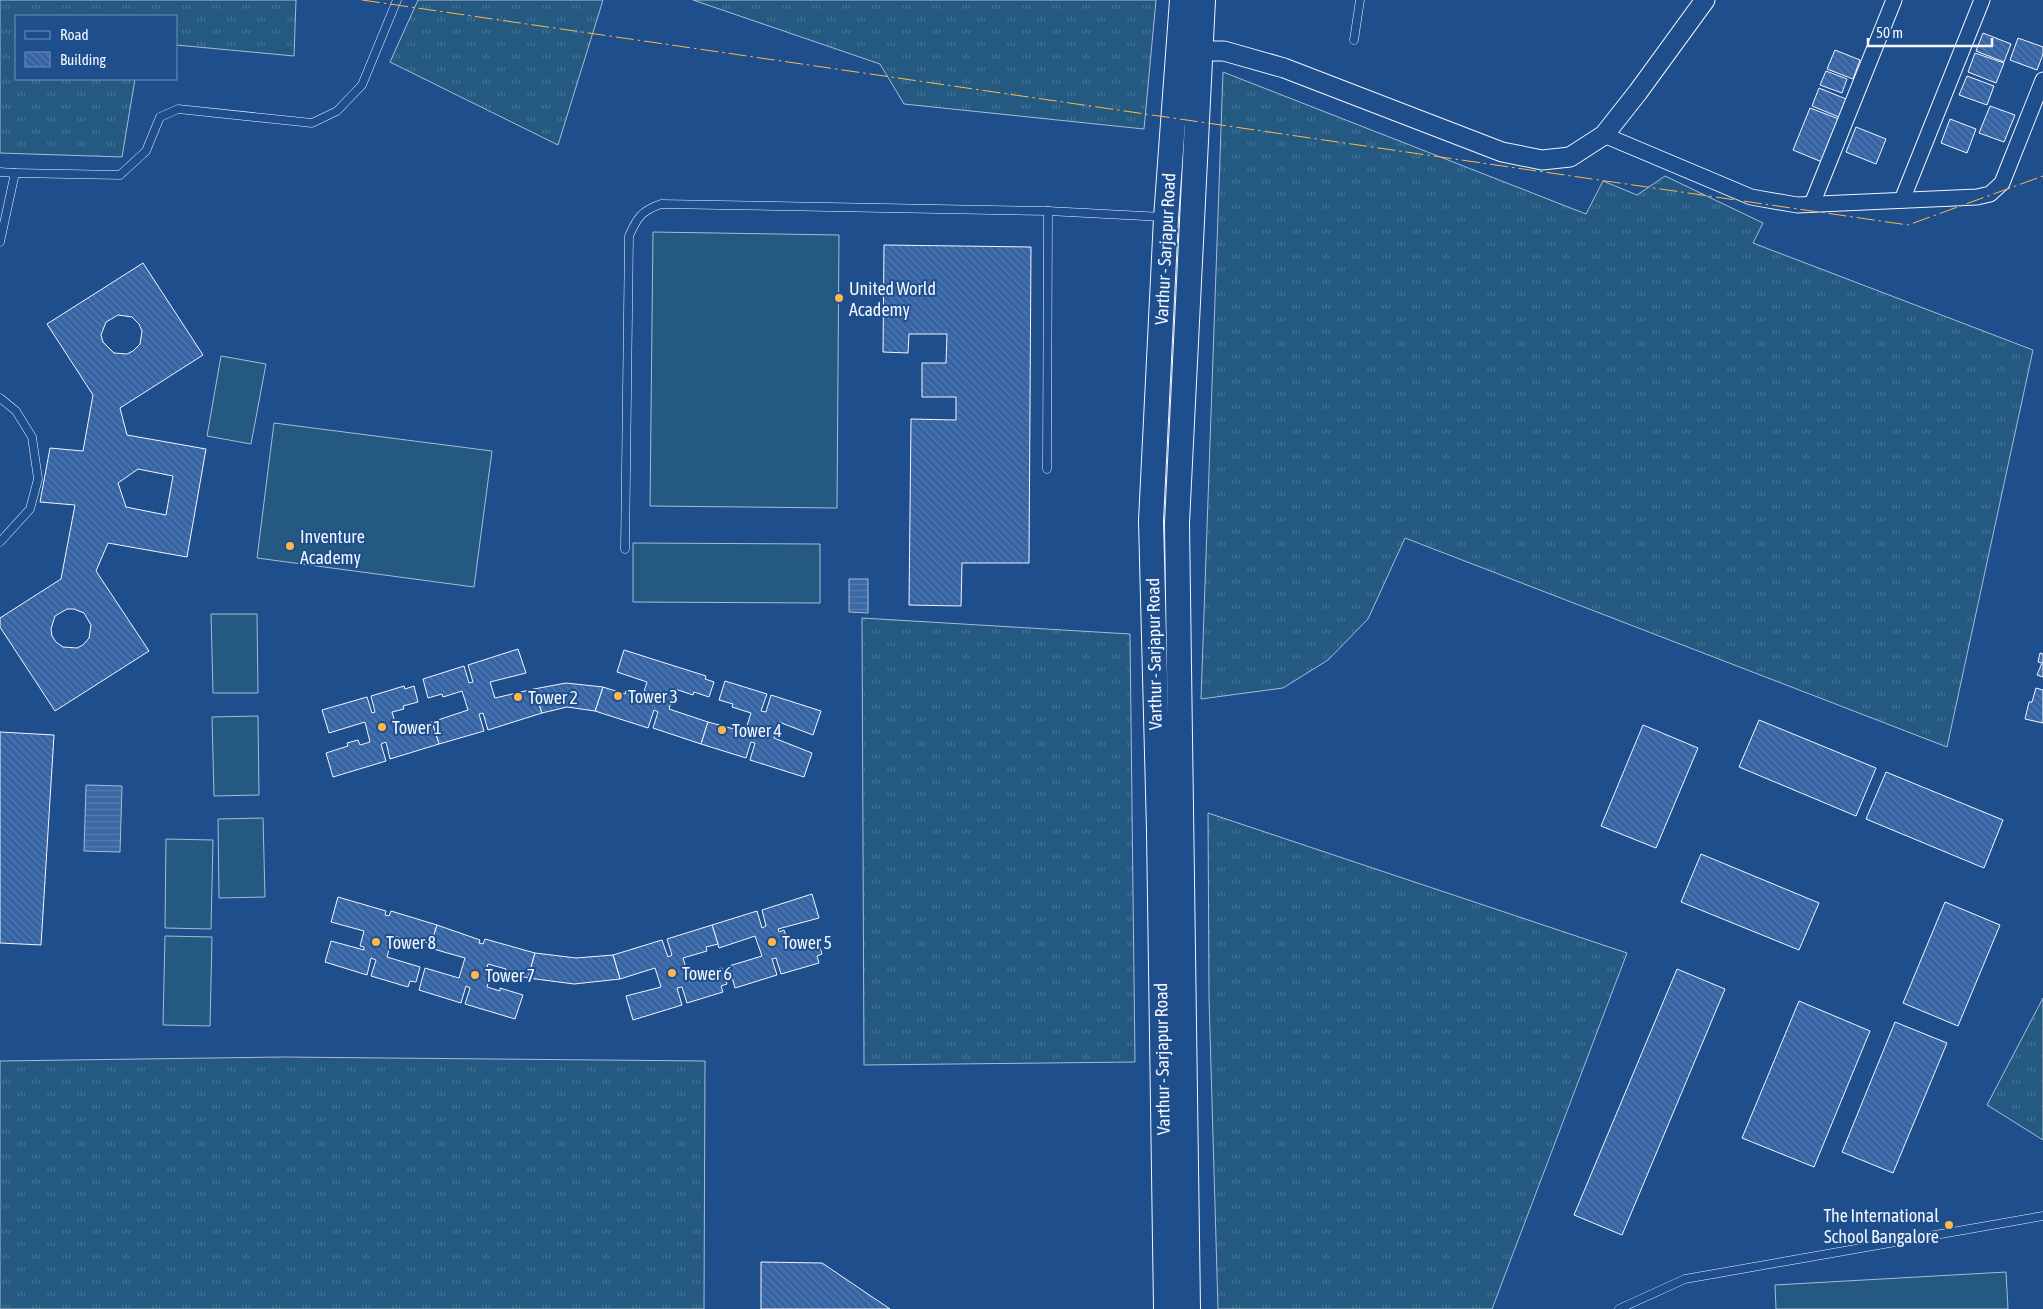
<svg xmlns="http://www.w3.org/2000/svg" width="2043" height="1309" viewBox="0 0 2043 1309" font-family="'Asap Condensed',sans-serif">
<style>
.grass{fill:url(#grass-tufts);stroke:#a8bbd7}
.garden{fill:#245a82;stroke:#a8bbd7}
.water{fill:url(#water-rules);stroke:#a8bbd7}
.building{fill:url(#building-back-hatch);stroke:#f2f6ff;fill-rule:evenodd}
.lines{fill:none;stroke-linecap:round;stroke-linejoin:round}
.service-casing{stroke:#f2f6ff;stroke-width:9}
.minor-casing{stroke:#f2f6ff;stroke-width:17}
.tertiary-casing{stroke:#f2f6ff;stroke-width:21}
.primary-casing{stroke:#f2f6ff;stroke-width:26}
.service{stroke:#1f4e8c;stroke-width:8}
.minor{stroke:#1f4e8c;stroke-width:15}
.tertiary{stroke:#1f4e8c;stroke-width:19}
.primary{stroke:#1f4e8c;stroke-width:24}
.power{stroke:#ffb74d;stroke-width:1;stroke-dasharray:18 4 2.5 4;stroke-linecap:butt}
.poi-dot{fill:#ffb74d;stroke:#1f4e8c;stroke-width:2}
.labels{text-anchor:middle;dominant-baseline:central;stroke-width:4;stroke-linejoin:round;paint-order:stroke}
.street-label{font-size:18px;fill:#f2f6ff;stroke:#1f4e8c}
.poi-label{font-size:18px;fill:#f2f6ff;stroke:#1f4e8c;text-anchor:start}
</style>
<defs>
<pattern id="grass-tufts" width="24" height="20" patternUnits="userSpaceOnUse" patternTransform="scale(1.25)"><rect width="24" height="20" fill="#245a82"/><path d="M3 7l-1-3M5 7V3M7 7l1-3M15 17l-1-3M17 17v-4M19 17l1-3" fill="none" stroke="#447295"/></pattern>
<pattern id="water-rules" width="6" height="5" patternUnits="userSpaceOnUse" patternTransform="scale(1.25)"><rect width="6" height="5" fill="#3b69a3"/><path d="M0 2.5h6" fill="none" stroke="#587fb1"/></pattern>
<pattern id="building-back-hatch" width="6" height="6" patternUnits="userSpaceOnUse" patternTransform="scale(1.25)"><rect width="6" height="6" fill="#3563a3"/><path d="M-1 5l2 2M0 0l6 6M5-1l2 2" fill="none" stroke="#537ab1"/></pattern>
</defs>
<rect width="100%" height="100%" fill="#1f4e8c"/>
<g class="grass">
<path d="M0,0h296l-2,56 -118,-11v-29h-160v63h119l-13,78 -122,-4z"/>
<path d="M418,0h185l-45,145 -168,-83z"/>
<path d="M693,0h463l-12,129 -240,-25 -24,-40z"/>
<path d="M1223,72l363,142 17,-33 34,14 28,-19 98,47 -10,20 280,107 -86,397 -542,-209 -37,81 -40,41 -45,28 -82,11z"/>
<path d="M862,618l268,16 5,428 -271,3z"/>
<path d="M1208,813l419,140 -135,356h-274l-9,-311z"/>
<path d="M2043,998v142l-56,-35z"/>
<path d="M282,1057l423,4 -1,248h-704v-248z"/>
</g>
<g class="garden">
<path d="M653,232l186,3 -2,273 -187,-2z"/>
<path d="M221,356l45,8 -15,80 -44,-8z"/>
<path d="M274,423l218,28 -18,136 -217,-29z"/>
<path d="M633,543l187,1v59l-187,-1z"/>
<path d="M211,614h46l1,79h-45z"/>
<path d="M258,716l1,79 -45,1 -2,-79z"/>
<path d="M263,818l2,79 -46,1 -1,-79z"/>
<path d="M166,839l47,1 -2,89 -46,-1z"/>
<path d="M165,936l47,1 -2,89 -47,-1z"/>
<path d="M2006,1272l2,37h-232l-1,-24z"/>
</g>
<g class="water">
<path d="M849,579h19v34l-19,-1z"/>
<path d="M86,785l36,1 -2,66 -36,-1z"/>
</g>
<g class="building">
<path d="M1983,33l28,11 -7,18 -28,-11z"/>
<path d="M2018,38l25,9v7l-6,16 -27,-10z"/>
<path d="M1835,50l25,10 -7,19 -26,-10z"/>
<path d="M1975,53l29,10 -8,20 -28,-11z"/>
<path d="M1826,71l21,8 -5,14 -22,-8z"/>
<path d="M1967,76l27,10 -7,19 -28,-10z"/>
<path d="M1819,88l27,11 -7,18 -27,-11z"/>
<path d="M1990,106l25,9 -11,27 -25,-9z"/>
<path d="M1810,108l29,11 -17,43 -29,-12z"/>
<path d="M1950,119l26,10 -9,24 -26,-10z"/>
<path d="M1856,127l30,12 -10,25 -30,-12z"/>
<path d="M884,245l147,2 -2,316h-67l-1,43 -52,-1 2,-186 45,1v-23h-34v-34h24l1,-29h-38l-1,19 -25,-1z"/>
<path d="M143,263l60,92 -83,53 7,27 79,14 -19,108 -79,-14 -12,28 53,80 -94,60 -55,-84v-9l61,-39 14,-74 -35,-3 10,-54 33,3 10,-56 -46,-71zM118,315l14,2 7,7 3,7 -2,13 -7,7 -6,3 -13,-1 -11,-11 -2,-7 5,-13zM138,469l35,7 -7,39 -40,-8 -8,-24zM67,609h7l10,4 7,12 -2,13 -6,7 -6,3 -14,-1 -7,-5 -4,-6 -1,-7 4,-13z"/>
<path d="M518,649l8,24 -36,9 5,16 39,-9 8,24 -54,17 -5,-17 -4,1 5,17 -45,13 -7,-22 36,-12 -6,-19 -19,6 -1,-3 -14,4 -5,-19 41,-13 5,17 4,-1 -5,-17z"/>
<path d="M624,650l82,26 -1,3 9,3 -5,15 -15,-5 -1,3 -18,-6 -6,20 39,13 -7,22 -48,-16 5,-16 -4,-2 -6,18 -53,-17 8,-24 22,7 1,-3 11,4 -2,5 6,1 6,-19 -30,-10z"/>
<path d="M2040,653l3,1v23l-6,-2 5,-12 -4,-1z"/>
<path d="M725,681l42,13 -6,17 5,1 5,-17 50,16 -8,24 -34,-13 -5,16 38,15 -8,24 -54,-17 5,-17 -4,-1 -5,16 -45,-14 7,-22 37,10 6,-19 -19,-6 1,-3 -14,-4z"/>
<path d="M566,683l37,4 -8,24 -28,-4 -25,6 -8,-24z"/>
<path d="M404,686l1,3 9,-3 4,16 -15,4 1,3 -12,3 6,20 34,-10 7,22 -49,15 -4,-17 -5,2 5,17 -53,16 -7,-24 22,-7 -1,-3 11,-3 2,5 10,-3 -5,-20 -36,11 -7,-23 45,-13 5,16 3,-1 -4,-16z"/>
<path d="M2036,688l7,2v33l-18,-4 4,-17h3z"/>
<path d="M1759,720l117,48 -20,48 -117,-49z"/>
<path d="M1643,725l55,23 -42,100 -55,-22z"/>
<path d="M0,732l54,3 -13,210 -41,-2z"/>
<path d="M1886,772l117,48 -19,48 -118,-49z"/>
<path d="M1701,854l118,49 -20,47 -118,-48z"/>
<path d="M812,894l7,24 -41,11 1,3 5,-2 6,18 27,-10 5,16 -5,2 2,7 -38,11 -5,-16 -4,1 5,16 -42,13 -6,-22 33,-10 -7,-20 -36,12 -7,-23 45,-14 5,17 4,-2 -4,-16z"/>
<path d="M338,897l48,14 -1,4 4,1 2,-5 46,14 -6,19 -13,-4 -1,3 -24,-7 -6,21 33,10 -4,15 -6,-1 -2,6 -37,-11 5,-16 -5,-2 -4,17 -42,-13 6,-21 33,9v-3l-4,-1 4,-15 -33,-9z"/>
<path d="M1945,902l55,23 -42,101 -55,-23z"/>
<path d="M437,925l43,15 -1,3 4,1 2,-5 50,14 -7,25 -23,-6 1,-3 -18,-5 -1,3 5,1 -5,19 13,4v-3l23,7 -8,24 -50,-15 5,-16 -4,-2 -5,17 -42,-13 6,-22 34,10 6,-20 -35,-10z"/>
<path d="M712,925l6,19 -12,3 1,4 -24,7 6,20 33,-10 5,16 -6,2 2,6 -36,11 -5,-16 -5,1 5,17 -49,15 -7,-24 35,-9 -6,-19 -35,11 -7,-24 49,-15 6,17 4,-2 -5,-16z"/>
<path d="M535,953l41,5 37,-3 7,24 -46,5 -46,-6z"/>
<path d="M1677,969l48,20 -103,246 -48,-20z"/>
<path d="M1799,1001l71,30 -56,136 -72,-29z"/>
<path d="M1895,1022l52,21 -54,130 -51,-21z"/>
<path d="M761,1262l61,1 68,46h-129z"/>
</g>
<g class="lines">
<g class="service-casing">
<g id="service">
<path d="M1354,40l6,-40"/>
<path d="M0,172l15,1"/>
<path d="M0,242l15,-69 105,2 26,-24 14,-34 18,-8 134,14 25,-12 25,-26 35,-85"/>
<path d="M0,398l16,13 16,26 6,42 -8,30 -30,33"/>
<path d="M1047,469l1,-258"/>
<path d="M625,549l4,-313c8,-18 12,-25 32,-32l387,7 115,6"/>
<path d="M1619,1309l66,-30 358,-63"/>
</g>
</g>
<g class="minor-casing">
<g id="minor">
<path d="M1604,135l147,62 46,8 180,-8 13,-3 12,-11 41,-103"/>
<path d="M1902,200l80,-200"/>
<path d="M1812,204l82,-204"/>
</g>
</g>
<g class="tertiary-casing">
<path id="tertiary" d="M1187,51h37l60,17 218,84 40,8 28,-3 34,-22 34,-43 67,-92"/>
</g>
<g class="primary-casing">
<g id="primary">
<path d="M1166,1309l-7,-478 -8,-310 15,-303 16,-218"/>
<path d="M1188,1309l-11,-786 26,-523"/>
</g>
</g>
<use href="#service" class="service"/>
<use href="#minor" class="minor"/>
<use href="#tertiary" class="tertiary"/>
<use href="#primary" class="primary"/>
<path class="power" d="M362,0l1546,225 135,-49"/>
</g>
<g class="poi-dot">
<circle cx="839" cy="298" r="5"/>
<circle cx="290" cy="546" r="5"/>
<circle cx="618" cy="696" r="5"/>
<circle cx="518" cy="697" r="5"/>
<circle cx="382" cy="727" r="5"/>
<circle cx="722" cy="730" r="5"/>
<circle cx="376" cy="942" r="5"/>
<circle cx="772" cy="942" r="5"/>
<circle cx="672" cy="973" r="5"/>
<circle cx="475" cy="975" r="5"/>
<circle cx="1949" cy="1225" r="5"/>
</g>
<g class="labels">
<g class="street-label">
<text transform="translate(1165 249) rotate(-87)">Varthur - Sarjapur Road</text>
<text transform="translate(1154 654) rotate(-91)">Varthur - Sarjapur Road</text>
<text transform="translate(1162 1059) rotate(-91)">Varthur - Sarjapur Road</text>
</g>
<g class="poi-label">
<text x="849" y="288">United World<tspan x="849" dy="21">Academy</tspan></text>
<text x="300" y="536">Inventure<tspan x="300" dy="21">Academy</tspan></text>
<text x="628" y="696">Tower 3</text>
<text x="528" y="697">Tower 2</text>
<text x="392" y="727">Tower 1</text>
<text x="732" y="730">Tower 4</text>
<text x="386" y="942">Tower 8</text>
<text x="782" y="942">Tower 5</text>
<text x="682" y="973">Tower 6</text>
<text x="485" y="975">Tower 7</text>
<text x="1939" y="1215" text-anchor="end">The International<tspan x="1939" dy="21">School Bangalore</tspan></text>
</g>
</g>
<rect x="15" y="15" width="162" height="65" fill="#1f4e8c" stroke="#7391ba"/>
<rect x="25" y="31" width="25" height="8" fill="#1f4e8c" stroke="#7391ba"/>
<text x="60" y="40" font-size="15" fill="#f2f6ff">Road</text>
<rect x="25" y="52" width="25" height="15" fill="url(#building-back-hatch)" stroke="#7391ba"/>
<text x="60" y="65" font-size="15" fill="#f2f6ff">Building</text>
<path d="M1868 38v8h124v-8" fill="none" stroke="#f2f6ff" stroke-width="2.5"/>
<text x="1876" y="38" font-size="15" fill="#f2f6ff" stroke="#1f4e8c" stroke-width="4" paint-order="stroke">50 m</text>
</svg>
